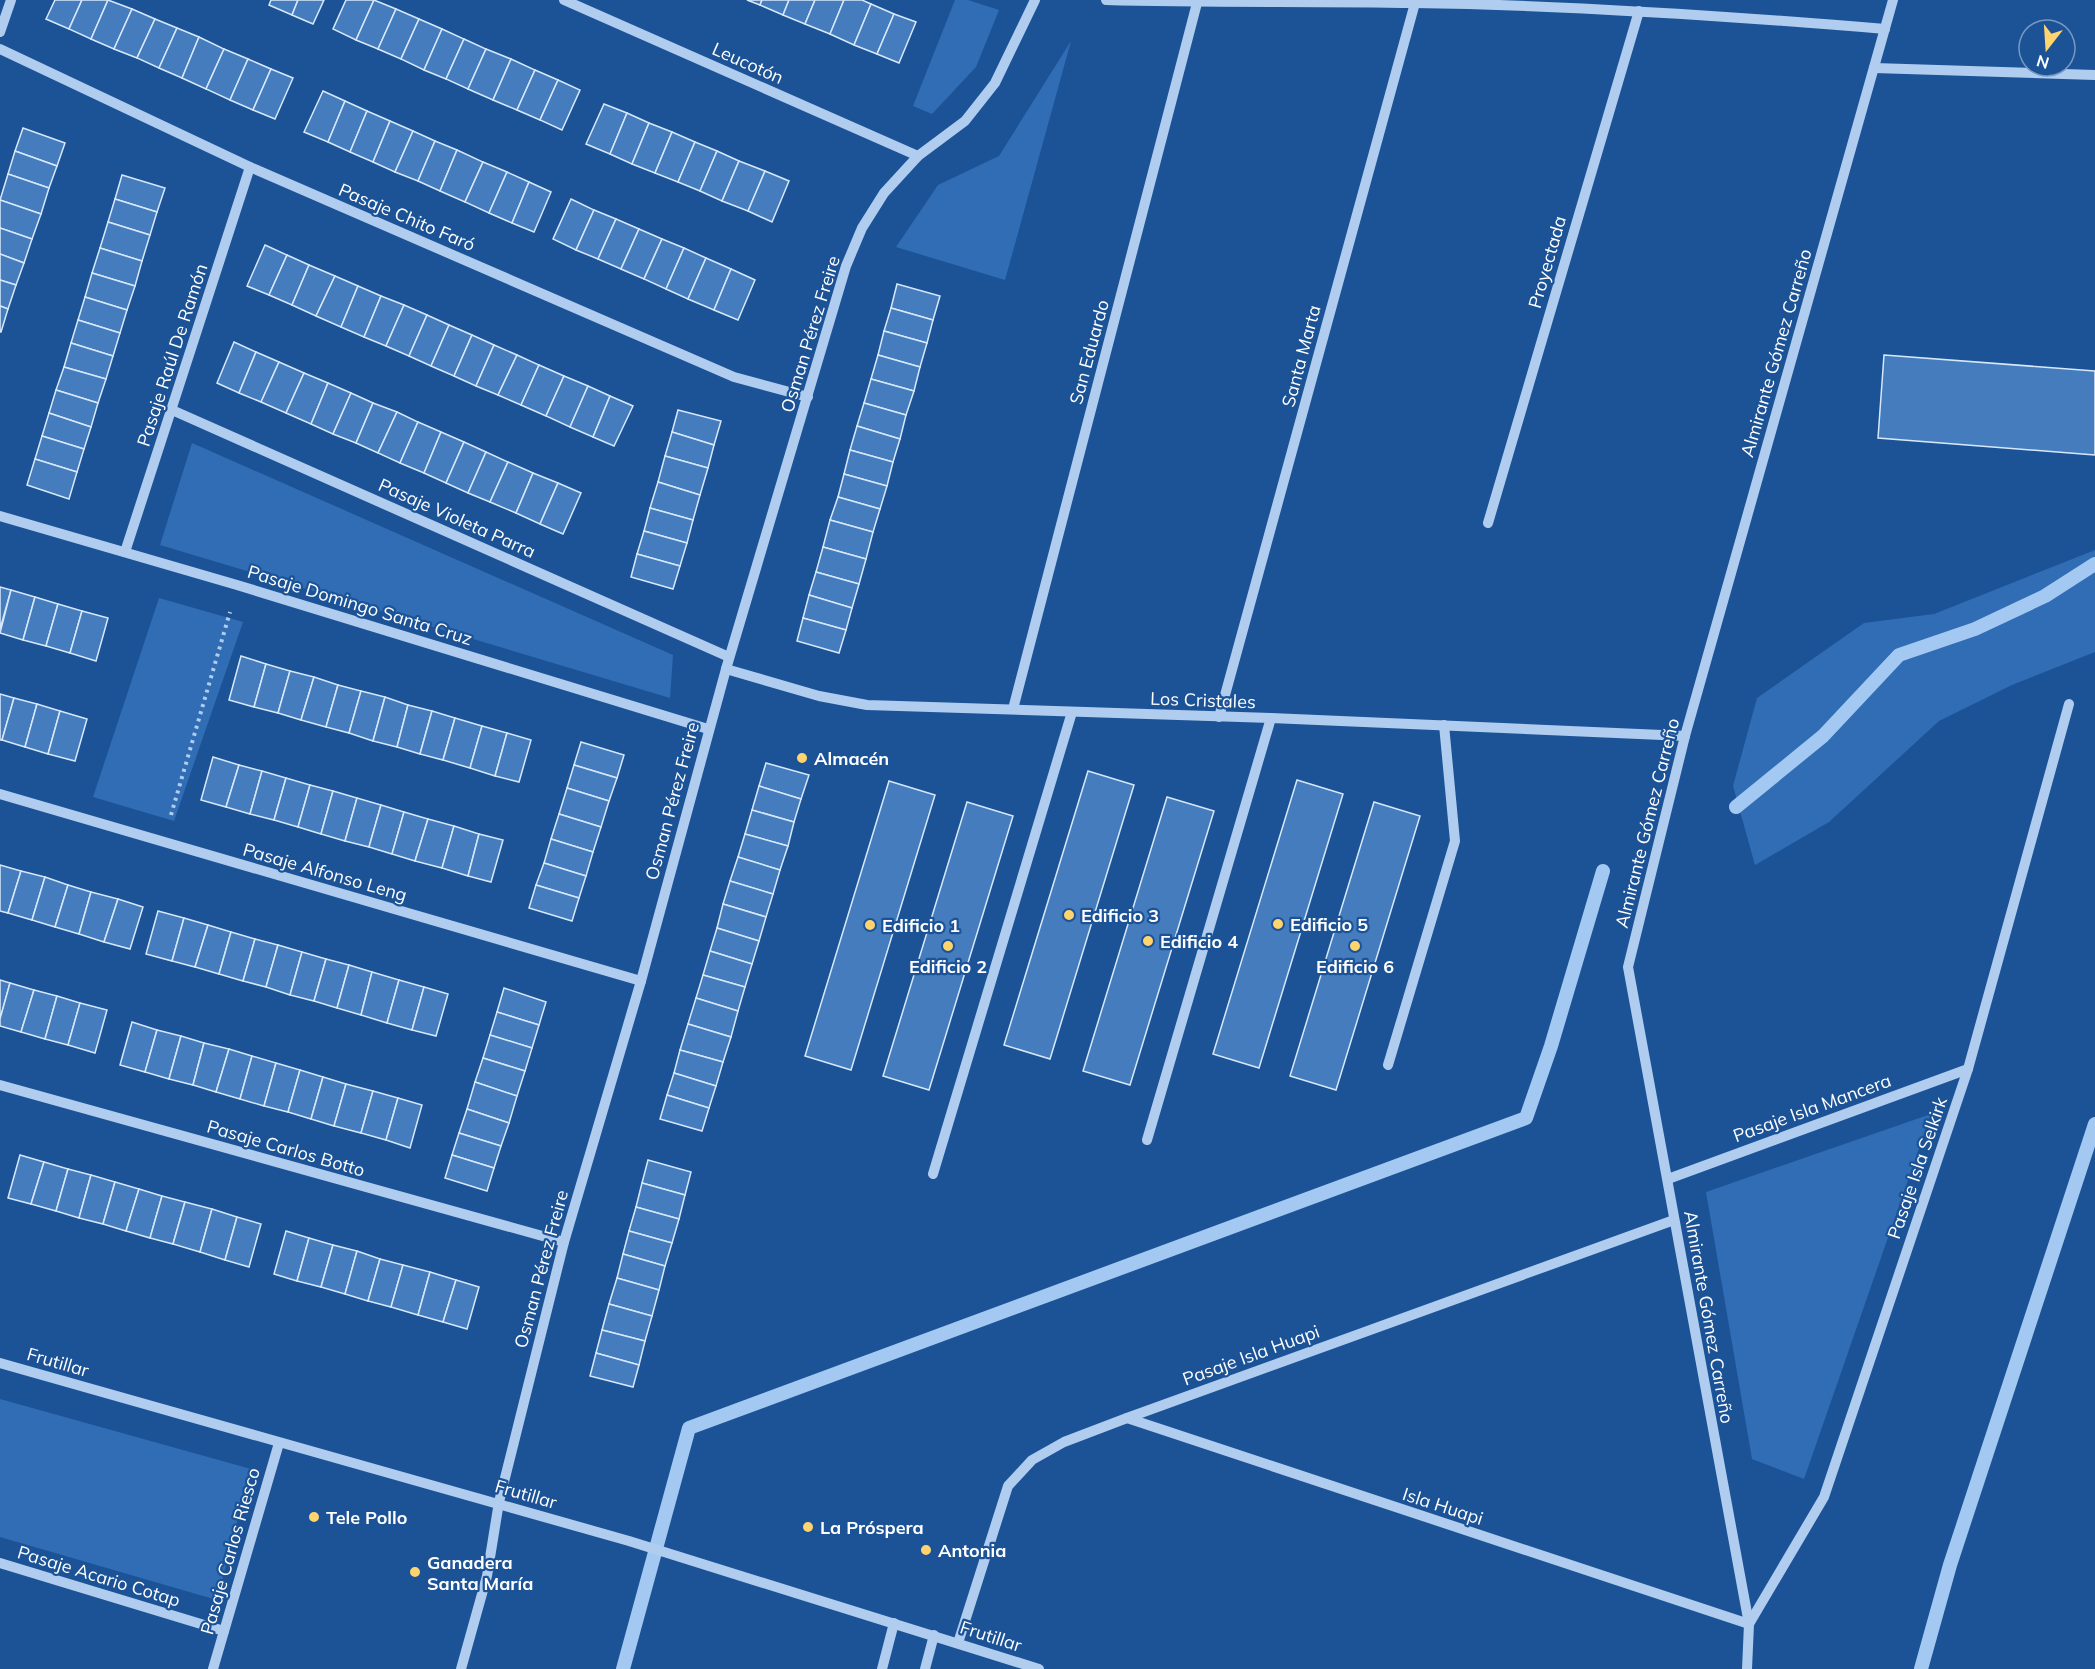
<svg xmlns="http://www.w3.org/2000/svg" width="2095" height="1669" viewBox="0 0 2095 1669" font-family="Mulish,sans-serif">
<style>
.green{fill:#306db4}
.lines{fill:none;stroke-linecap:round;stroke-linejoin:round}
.stream{stroke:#a3c8f1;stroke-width:14}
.building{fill:#447cbd;stroke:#d7e8fb;stroke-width:1.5}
.path{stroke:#b0cdf0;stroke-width:4;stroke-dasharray:3 4.5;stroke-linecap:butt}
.minor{stroke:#b0cdf0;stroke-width:10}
.poi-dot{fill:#ffd46f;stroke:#1c5397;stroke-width:2}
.labels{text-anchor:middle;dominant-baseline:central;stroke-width:4.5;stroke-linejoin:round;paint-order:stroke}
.street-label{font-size:18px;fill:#fff;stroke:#1c5397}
.poi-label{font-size:18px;font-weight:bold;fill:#fff;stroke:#1c5397;text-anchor:start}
</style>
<rect width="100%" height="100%" fill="#1c5397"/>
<g class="green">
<path d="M955,0h13l31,10 -23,57 -44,47 -19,-8z"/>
<path d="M1071,41l-66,239 -109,-33 42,-62 61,-29z"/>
<path d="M192,443l481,212 -3,43 -510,-153z"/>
<path d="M2095,550v102l-83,33 -73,36 -110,101 -74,43 -22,-79 24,-88 107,-75 70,-9z"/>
<path d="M159,598l84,24 -69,199 -81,-24z"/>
<path d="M1931,1114l-127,365 -52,-20 -46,-267z"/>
<path d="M0,1399l251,70 -34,131 -217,-63z"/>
</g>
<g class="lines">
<g class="stream">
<path d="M1736,807l87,-71 76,-81 76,-26 70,-33 50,-32"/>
<path d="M623,1669l66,-241 837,-310 25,-72 52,-175"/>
<path d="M1921,1669l29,-104 145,-441"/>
</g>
</g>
<g class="building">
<path d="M55,0h27l-13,29 -23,-10z"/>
<path d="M82,0h26l-17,39 -22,-10z"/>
<path d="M108,0l24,9 -18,40 -23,-10z"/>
<path d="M271,0h27l-6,15 -23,-10z"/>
<path d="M298,0h26l-11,24 -21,-9z"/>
<path d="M346,0h28l-18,40 -23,-11z"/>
<path d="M374,0l22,9 -18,40 -22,-9z"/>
<path d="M747,0h15l-2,5z"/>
<path d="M762,0h27l-6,15 -23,-10z"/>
<path d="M789,0h26l-10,24 -22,-9z"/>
<path d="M815,0h29l-14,34 -25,-10z"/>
<path d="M844,0h18l9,4 -17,41 -24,-11z"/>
<path d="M871,4l23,10 -17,40 -23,-9z"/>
<path d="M132,9l23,10 -18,39 -23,-9z"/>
<path d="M396,9l23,10 -18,40 -23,-10z"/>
<path d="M894,14l22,8 -17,41 -22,-9z"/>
<path d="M155,19l22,9 -18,40 -22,-10z"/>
<path d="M419,19l23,10 -18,41 -23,-11z"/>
<path d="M177,28l22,9 -17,41 -23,-10z"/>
<path d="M442,29l22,10 -18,40 -22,-9z"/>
<path d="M199,37l25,12 -18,40 -24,-11z"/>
<path d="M464,39l22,10 -18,40 -22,-10z"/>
<path d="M224,49l24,10 -18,41 -24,-11z"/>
<path d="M486,49l25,10 -18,41 -25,-11z"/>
<path d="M248,59l23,10 -18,41 -23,-10z"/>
<path d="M511,59l24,11 -18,40 -24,-10z"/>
<path d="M271,69l22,9 -18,41 -22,-9z"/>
<path d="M535,70l23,10 -18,40 -23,-10z"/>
<path d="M558,80l22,10 -18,40 -22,-10z"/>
<path d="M323,91l22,10 -17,41 -24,-10z"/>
<path d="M345,101l22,10 -17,41 -22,-10z"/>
<path d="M604,104l23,9 -17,41 -24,-10z"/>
<path d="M367,111l23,10 -17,41 -23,-10z"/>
<path d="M627,113l22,10 -17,41 -22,-10z"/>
<path d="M390,121l23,10 -18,41 -22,-10z"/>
<path d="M649,123l23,9 -17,41 -23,-9z"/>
<path d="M23,128l42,15 -8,23 -42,-15z"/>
<path d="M413,131l22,10 -17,40 -23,-9z"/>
<path d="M672,132l23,10 -17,40 -23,-9z"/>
<path d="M435,141l22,9 -17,41 -22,-10z"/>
<path d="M695,142l22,9 -17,40 -22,-9z"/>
<path d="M457,150l26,12 -18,40 -25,-11z"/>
<path d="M15,151l42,15 -8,22 -41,-14z"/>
<path d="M717,151l22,10 -17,40 -22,-10z"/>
<path d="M739,161l26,10 -17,40 -26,-10z"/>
<path d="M483,162l24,10 -18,41 -24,-11z"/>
<path d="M765,171l24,10 -17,41 -24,-11z"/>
<path d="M507,172l22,10 -17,41 -23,-10z"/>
<path d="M8,174l41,14 -8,26 -41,-14z"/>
<path d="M122,175l43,13 -8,24 -42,-13z"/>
<path d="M529,182l22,10 -17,40 -22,-9z"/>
<path d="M115,199l42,13 -7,23 -42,-13z"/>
<path d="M571,199l23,11 -18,40 -23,-11z"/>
<path d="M0,200l41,14 -9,25 -32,-11z"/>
<path d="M594,210l22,9 -18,40 -22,-9z"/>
<path d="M616,219l23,10 -18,40 -23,-10z"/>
<path d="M108,222l42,13 -8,26 -42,-13z"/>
<path d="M0,228l32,11 -8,24 -24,-9z"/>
<path d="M639,229l23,10 -18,40 -23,-10z"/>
<path d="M662,239l22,9 -18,41 -22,-10z"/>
<path d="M265,245l22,10 -18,40 -22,-9z"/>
<path d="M100,248l42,13 -7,25 -43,-13z"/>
<path d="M684,248l22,10 -18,41 -22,-10z"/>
<path d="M0,254l24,9 -8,22 -16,-5z"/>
<path d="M287,255l22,10 -17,40 -23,-10z"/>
<path d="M706,258l25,11 -17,41 -26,-11z"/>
<path d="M309,265l26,11 -19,40 -24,-11z"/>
<path d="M731,269l24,11 -17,40 -24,-10z"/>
<path d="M92,273l43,13 -8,24 -42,-13z"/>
<path d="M335,276l23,10 -17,41 -25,-11z"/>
<path d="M0,280l16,5 -8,24 -8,-3z"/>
<path d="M897,284l43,12 -7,24 -42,-12z"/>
<path d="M358,286l23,10 -17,41 -23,-10z"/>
<path d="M381,296l23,9 -18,41 -22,-9z"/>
<path d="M85,297l42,13 -7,23 -42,-13z"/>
<path d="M404,305l23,10 -18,41 -23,-10z"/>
<path d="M0,306l8,3 -7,23h-1z"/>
<path d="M891,308l42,12 -6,23 -43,-12z"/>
<path d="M427,315l22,10 -18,41 -22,-10z"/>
<path d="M78,320l42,13 -7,23 -42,-13z"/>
<path d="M449,325l23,10 -18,41 -23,-10z"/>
<path d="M884,331l43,12 -7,24 -42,-12z"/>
<path d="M472,335l22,10 -18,41 -22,-10z"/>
<path d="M234,342l22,10 -17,41 -22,-10z"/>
<path d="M71,343l42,13 -7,23 -42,-12z"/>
<path d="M494,345l23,10 -19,40 -22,-9z"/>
<path d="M256,352l23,10 -18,40 -22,-9z"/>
<path d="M517,355l22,10 -18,40 -23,-10z"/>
<path d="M878,355l42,12 -6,24 -43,-12z"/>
<path d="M1884,355l211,16v84l-217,-17z"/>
<path d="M279,362l25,11 -18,40 -25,-11z"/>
<path d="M539,365l25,11 -18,40 -25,-11z"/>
<path d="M64,367l42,12 -8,24 -42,-13z"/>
<path d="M304,373l24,10 -17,41 -25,-11z"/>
<path d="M564,376l24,10 -18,41 -24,-11z"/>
<path d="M871,379l43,12 -8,24 -42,-12z"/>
<path d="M328,383l23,10 -18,41 -22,-10z"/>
<path d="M588,386l22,10 -17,41 -23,-10z"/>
<path d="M56,390l42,13 -7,24 -42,-14z"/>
<path d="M351,393l22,10 -17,40 -23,-9z"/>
<path d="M610,396l23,10 -19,40 -21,-9z"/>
<path d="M373,403l24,9 -19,41 -22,-10z"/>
<path d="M864,403l42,12 -6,24 -43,-13z"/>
<path d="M678,410l43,11 -7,24 -42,-13z"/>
<path d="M397,412l21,10 -18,41 -22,-10z"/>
<path d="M49,413l42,14 -7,22 -42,-13z"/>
<path d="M418,422l23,10 -17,41 -24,-10z"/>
<path d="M857,426l43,13 -7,23 -43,-12z"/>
<path d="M441,432l23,10 -18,41 -22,-10z"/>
<path d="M672,432l42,13 -6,23 -43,-12z"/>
<path d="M42,436l42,13 -7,23 -42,-13z"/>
<path d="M464,442l22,10 -18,41 -22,-10z"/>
<path d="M850,450l43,12 -6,24 -43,-12z"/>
<path d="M486,452l22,10 -18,40 -22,-9z"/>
<path d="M665,456l43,12 -8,27 -42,-13z"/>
<path d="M35,459l42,13 -8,27 -42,-14z"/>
<path d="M508,462l25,11 -17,40 -26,-11z"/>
<path d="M533,473l25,10 -18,41 -24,-11z"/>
<path d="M844,474l43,12 -7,23 -42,-12z"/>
<path d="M658,482l42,13 -7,25 -43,-12z"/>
<path d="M558,483l23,10 -18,41 -23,-10z"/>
<path d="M838,497l42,12 -7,23 -43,-12z"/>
<path d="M650,508l43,12 -6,23 -43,-12z"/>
<path d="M830,520l43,12 -7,27 -43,-12z"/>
<path d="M644,531l43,12 -7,23 -43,-12z"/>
<path d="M823,547l43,12 -7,25 -43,-12z"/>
<path d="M637,554l43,12 -7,23 -42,-12z"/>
<path d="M816,572l43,12 -7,24 -43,-13z"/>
<path d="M0,587l11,3 -11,39z"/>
<path d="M11,590l24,7 -12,43 -23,-7z"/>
<path d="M809,595l43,13 -6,22 -43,-12z"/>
<path d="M35,597l23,7 -12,42 -23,-6z"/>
<path d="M58,604l24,7 -12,42 -24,-7z"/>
<path d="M82,611l26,7 -12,43 -26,-8z"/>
<path d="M803,618l43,12 -7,23 -42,-12z"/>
<path d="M241,656l25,8 -12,43 -25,-7z"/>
<path d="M266,664l24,7 -12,42 -24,-6z"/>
<path d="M290,671l24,6 -13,43 -23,-7z"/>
<path d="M314,677l24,8 -12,42 -25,-7z"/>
<path d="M338,685l23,6 -12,42 -23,-6z"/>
<path d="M361,691l24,6 -12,44 -24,-8z"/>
<path d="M0,694l14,4 -12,42h-2z"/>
<path d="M385,697l23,8 -11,42 -24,-6z"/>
<path d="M14,698l23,6 -12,43 -23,-7z"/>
<path d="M37,704l23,7 -12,43 -23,-7z"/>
<path d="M408,705l24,6 -12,43 -23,-7z"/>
<path d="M60,711l27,8 -12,42 -27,-7z"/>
<path d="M432,711l23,7 -12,42 -23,-6z"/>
<path d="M455,718l27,8 -12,42 -27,-8z"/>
<path d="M482,726l25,7 -12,43 -25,-8z"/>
<path d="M507,733l24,7 -12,42 -24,-6z"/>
<path d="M581,742l43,13 -7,23 -43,-13z"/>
<path d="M213,757l26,8 -13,42 -25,-7z"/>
<path d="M766,763l43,12 -8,24 -42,-13z"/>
<path d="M239,765l23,6 -12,43 -24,-7z"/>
<path d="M574,765l43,13 -8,23 -42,-13z"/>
<path d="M262,771l24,7 -12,42 -24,-6z"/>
<path d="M1088,771l46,14 -84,274 -46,-14z"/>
<path d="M286,778l24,7 -12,42 -24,-7z"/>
<path d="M1297,780l46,14 -84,274 -46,-14z"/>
<path d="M889,781l46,14 -84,275 -46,-14z"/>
<path d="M310,785l23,6 -12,43 -23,-7z"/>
<path d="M759,786l42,13 -7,23 -42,-12z"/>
<path d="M567,788l42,13 -8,26 -42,-13z"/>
<path d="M333,791l24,7 -12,43 -24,-7z"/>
<path d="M1167,797l47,14 -84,274 -47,-14z"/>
<path d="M357,798l24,7 -12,42 -24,-6z"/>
<path d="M967,802l46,14 -84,274 -46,-14z"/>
<path d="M1374,802l46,14 -84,274 -46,-14z"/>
<path d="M381,805l23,7 -12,42 -23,-7z"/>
<path d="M752,810l42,12 -6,24 -43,-12z"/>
<path d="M404,812l24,7 -13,42 -23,-7z"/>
<path d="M559,814l42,13 -8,25 -42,-13z"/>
<path d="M428,819l26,7 -12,42 -27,-7z"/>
<path d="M454,826l25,8 -11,42 -26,-8z"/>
<path d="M479,834l24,6 -12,42 -23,-6z"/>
<path d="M745,834l43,12 -8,24 -42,-13z"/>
<path d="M551,839l42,13 -7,24 -42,-13z"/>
<path d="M738,857l42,13 -7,24 -43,-13z"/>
<path d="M544,863l42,13 -7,22 -43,-13z"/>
<path d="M0,865l21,6 -13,42 -8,-2z"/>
<path d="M21,871l24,6 -13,43 -24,-7z"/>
<path d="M45,877l23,8 -13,42 -23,-7z"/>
<path d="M730,881l43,13 -7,23 -43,-13z"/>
<path d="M68,885l23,7 -12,42 -24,-7z"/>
<path d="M536,885l43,13 -7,23 -43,-13z"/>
<path d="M91,892l27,7 -14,43 -25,-8z"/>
<path d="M118,899l25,8 -13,42 -26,-7z"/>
<path d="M723,904l43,13 -7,24 -42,-13z"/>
<path d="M158,911l26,7 -12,43 -26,-7z"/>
<path d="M184,918l24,7 -13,42 -23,-6z"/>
<path d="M208,925l23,7 -12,42 -24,-7z"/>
<path d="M717,928l42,13 -7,23 -42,-13z"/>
<path d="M231,932l24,7 -12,42 -24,-7z"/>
<path d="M255,939l23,6 -12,42 -23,-6z"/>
<path d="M278,945l24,7 -12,43 -24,-8z"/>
<path d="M710,951l42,13 -7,23 -42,-12z"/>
<path d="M302,952l24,7 -12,42 -24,-6z"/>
<path d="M326,959l23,6 -12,43 -23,-7z"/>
<path d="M349,965l23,7 -11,43 -24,-7z"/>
<path d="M372,972l27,8 -12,43 -26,-8z"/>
<path d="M703,975l42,12 -7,24 -42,-13z"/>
<path d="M0,980l10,3 -10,36z"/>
<path d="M399,980l25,7 -12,43 -25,-7z"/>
<path d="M10,983l24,7 -13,42 -21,-6v-7z"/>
<path d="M424,987l24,7 -12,42 -24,-6z"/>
<path d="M504,988l42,14 -7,23 -42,-13z"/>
<path d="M34,990l23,6 -12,43 -24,-7z"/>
<path d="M57,996l23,7 -12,42 -23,-6z"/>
<path d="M696,998l42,13 -7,26 -43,-13z"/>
<path d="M80,1003l27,7 -12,43 -27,-8z"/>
<path d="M497,1012l42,13 -7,23 -42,-13z"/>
<path d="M132,1022l25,8 -12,42 -25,-7z"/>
<path d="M688,1024l43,13 -8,25 -43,-12z"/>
<path d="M157,1030l24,6 -12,43 -24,-7z"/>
<path d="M490,1035l42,13 -7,23 -42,-13z"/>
<path d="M181,1036l23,7 -11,42 -24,-6z"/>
<path d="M204,1043l25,6 -13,43 -23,-7z"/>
<path d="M229,1049l23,7 -12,43 -24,-7z"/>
<path d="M680,1050l43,12 -7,24 -42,-13z"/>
<path d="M252,1056l24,7 -12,43 -24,-7z"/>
<path d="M483,1058l42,13 -8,25 -42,-14z"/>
<path d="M276,1063l24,7 -12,42 -24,-6z"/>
<path d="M300,1070l23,7 -12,42 -23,-7z"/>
<path d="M674,1073l42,13 -7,22 -42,-13z"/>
<path d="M323,1077l23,7 -12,42 -23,-7z"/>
<path d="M475,1082l42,14 -8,27 -42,-14z"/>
<path d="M346,1084l27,7 -12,42 -27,-7z"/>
<path d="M373,1091l25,7 -12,42 -25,-7z"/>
<path d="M667,1095l42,13 -7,23 -42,-12z"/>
<path d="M398,1098l24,7 -12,43 -24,-8z"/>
<path d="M467,1109l42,14 -8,23 -42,-13z"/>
<path d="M459,1133l42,13 -7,22 -42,-13z"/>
<path d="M20,1155l24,7 -13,42 -23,-6z"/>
<path d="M452,1155l42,13 -7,23 -42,-13z"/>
<path d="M648,1160l43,12 -6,23 -43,-12z"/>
<path d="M44,1162l24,7 -12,42 -25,-7z"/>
<path d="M68,1169l23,6 -12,43 -23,-7z"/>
<path d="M91,1175l24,7 -12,42 -24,-6z"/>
<path d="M115,1182l24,7 -13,42 -23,-7z"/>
<path d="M642,1183l43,12 -6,24 -43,-12z"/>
<path d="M139,1189l23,7 -12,42 -24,-7z"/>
<path d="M162,1196l23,6 -12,42 -23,-6z"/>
<path d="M185,1202l27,7 -12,43 -27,-8z"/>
<path d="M636,1207l43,12 -7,24 -43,-12z"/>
<path d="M212,1209l25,8 -12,43 -25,-8z"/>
<path d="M237,1217l24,7 -12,43 -24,-7z"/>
<path d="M286,1231l23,7 -12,43 -23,-7z"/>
<path d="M629,1231l43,12 -7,23 -42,-12z"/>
<path d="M309,1238l24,7 -12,42 -24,-6z"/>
<path d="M333,1245l24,6 -12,43 -24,-7z"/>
<path d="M357,1251l23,8 -12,42 -23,-7z"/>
<path d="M623,1254l42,12 -6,24 -42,-12z"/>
<path d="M380,1259l23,6 -12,42 -23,-6z"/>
<path d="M403,1265l27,7 -12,43 -27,-8z"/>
<path d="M430,1272l26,8 -13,42 -25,-7z"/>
<path d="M617,1278l42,12 -7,26 -43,-12z"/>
<path d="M456,1280l23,7 -12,42 -24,-7z"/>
<path d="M609,1304l43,12 -7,25 -43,-11z"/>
<path d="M602,1330l43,11 -6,24 -43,-12z"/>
<path d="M596,1353l43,12 -6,22 -43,-11z"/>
</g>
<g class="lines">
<path class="path" d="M171,815l59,-203"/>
<g class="minor">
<path d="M564,0l354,156"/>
<path d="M1106,0c103,3 205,1 308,3 157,2 315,13 471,26"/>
<path d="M0,32l11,-32"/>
<path d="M0,49l250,118 484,210 74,20"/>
<path d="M1874,68l221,7"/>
<path d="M172,410l557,247"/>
<path d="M0,516l237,69 471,144"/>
<path d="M1488,523l151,-512"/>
<path d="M125,552l125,-385"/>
<path d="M726,669l93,27 48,9 404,13 414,18"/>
<path d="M1013,709l184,-706"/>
<path d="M1219,717l196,-714"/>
<path d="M0,794l641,187"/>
<path d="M1388,1065l67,-224 -11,-116"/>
<path d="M0,1085l564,157"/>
<path d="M1147,1140l124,-422"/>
<path d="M933,1174l139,-462"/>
<path d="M1668,1179l300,-110"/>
<path d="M0,1363l629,178 410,128"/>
<path d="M1127,1418l622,206 75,-127 144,-428 101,-365"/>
<path d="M0,1563l224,68"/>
<path d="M958,1643l50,-157 24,-26 32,-18 63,-24 547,-198"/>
<path d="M213,1669l66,-226"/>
<path d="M461,1669l26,-93 12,-74 65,-260 77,-261 85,-312 120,-403 16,-38 22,-35 34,-37 47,-35 30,-38 40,-83"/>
<path d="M882,1669l12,-46"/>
<path d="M925,1669l9,-34"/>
<path d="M1747,1669l2,-45 -121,-657 57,-231 208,-736"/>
</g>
</g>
<g class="poi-dot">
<circle cx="802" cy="758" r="6"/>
<circle cx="1069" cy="915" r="6"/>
<circle cx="1278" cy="924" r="6"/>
<circle cx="870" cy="925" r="6"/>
<circle cx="1148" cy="941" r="6"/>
<circle cx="948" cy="946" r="6"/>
<circle cx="1355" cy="946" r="6"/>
<circle cx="314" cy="1517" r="6"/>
<circle cx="808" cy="1527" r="6"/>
<circle cx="926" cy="1550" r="6"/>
<circle cx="415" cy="1572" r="6"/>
</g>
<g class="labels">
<g class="street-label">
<text transform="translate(748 63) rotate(24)">Leucotón</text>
<text transform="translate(407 217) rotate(23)">Pasaje Chito Faró</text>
<text transform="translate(1547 262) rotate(-74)">Proyectada</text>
<text transform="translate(810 334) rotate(-73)">Osman Pérez Freire</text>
<text transform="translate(1089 352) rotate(-75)">San Eduardo</text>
<text transform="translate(1776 353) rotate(-74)">Almirante Gómez Carreño</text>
<text transform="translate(172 355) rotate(-72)">Pasaje Raúl De Ramón</text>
<text transform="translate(1301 356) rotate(-75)">Santa Marta</text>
<text transform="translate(457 518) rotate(24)">Pasaje Violeta Parra</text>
<text transform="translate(360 605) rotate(17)">Pasaje Domingo Santa Cruz</text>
<text transform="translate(1203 700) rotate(2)">Los Cristales</text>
<text transform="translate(672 801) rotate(-75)">Osman Pérez Freire</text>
<text transform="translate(1647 823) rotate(-76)">Almirante Gómez Carreño</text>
<text transform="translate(325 872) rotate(16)">Pasaje Alfonso Leng</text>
<text transform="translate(1812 1108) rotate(-20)">Pasaje Isla Mancera</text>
<text transform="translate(286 1148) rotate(16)">Pasaje Carlos Botto</text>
<text transform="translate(1917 1168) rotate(-71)">Pasaje Isla Selkirk</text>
<text transform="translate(541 1269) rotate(-75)">Osman Pérez Freire</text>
<text transform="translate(1709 1317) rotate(80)">Almirante Gómez Carreño</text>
<text transform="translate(1251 1355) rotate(-20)">Pasaje Isla Huapi</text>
<text transform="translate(58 1362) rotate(16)">Frutillar</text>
<text transform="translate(526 1494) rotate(16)">Frutillar</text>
<text transform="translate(1443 1506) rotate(18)">Isla Huapi</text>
<text transform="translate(230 1551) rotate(-74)">Pasaje Carlos Riesco</text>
<text transform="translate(99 1576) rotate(17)">Pasaje Acario Cotap</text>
<text transform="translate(991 1636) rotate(18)">Frutillar</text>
</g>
<g class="poi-label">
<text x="814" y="758">Almacén</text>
<text x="1081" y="915">Edificio 3</text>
<text x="1290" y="924">Edificio 5</text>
<text x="882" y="925">Edificio 1</text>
<text x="1160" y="941">Edificio 4</text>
<text x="948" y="966" text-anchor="middle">Edificio 2</text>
<text x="1355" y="966" text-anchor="middle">Edificio 6</text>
<text x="326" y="1517">Tele Pollo</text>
<text x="820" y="1527">La Próspera</text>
<text x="938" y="1550">Antonia</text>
<text x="427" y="1562">Ganadera<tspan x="427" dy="21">Santa María</tspan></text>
</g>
</g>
<g transform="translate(2047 48) rotate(197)"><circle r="28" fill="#1c5397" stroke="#7798c1" stroke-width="1.5"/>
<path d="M0-4.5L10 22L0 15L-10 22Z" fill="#ffd46f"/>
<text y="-9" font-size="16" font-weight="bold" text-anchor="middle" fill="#ffffff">N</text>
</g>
</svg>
